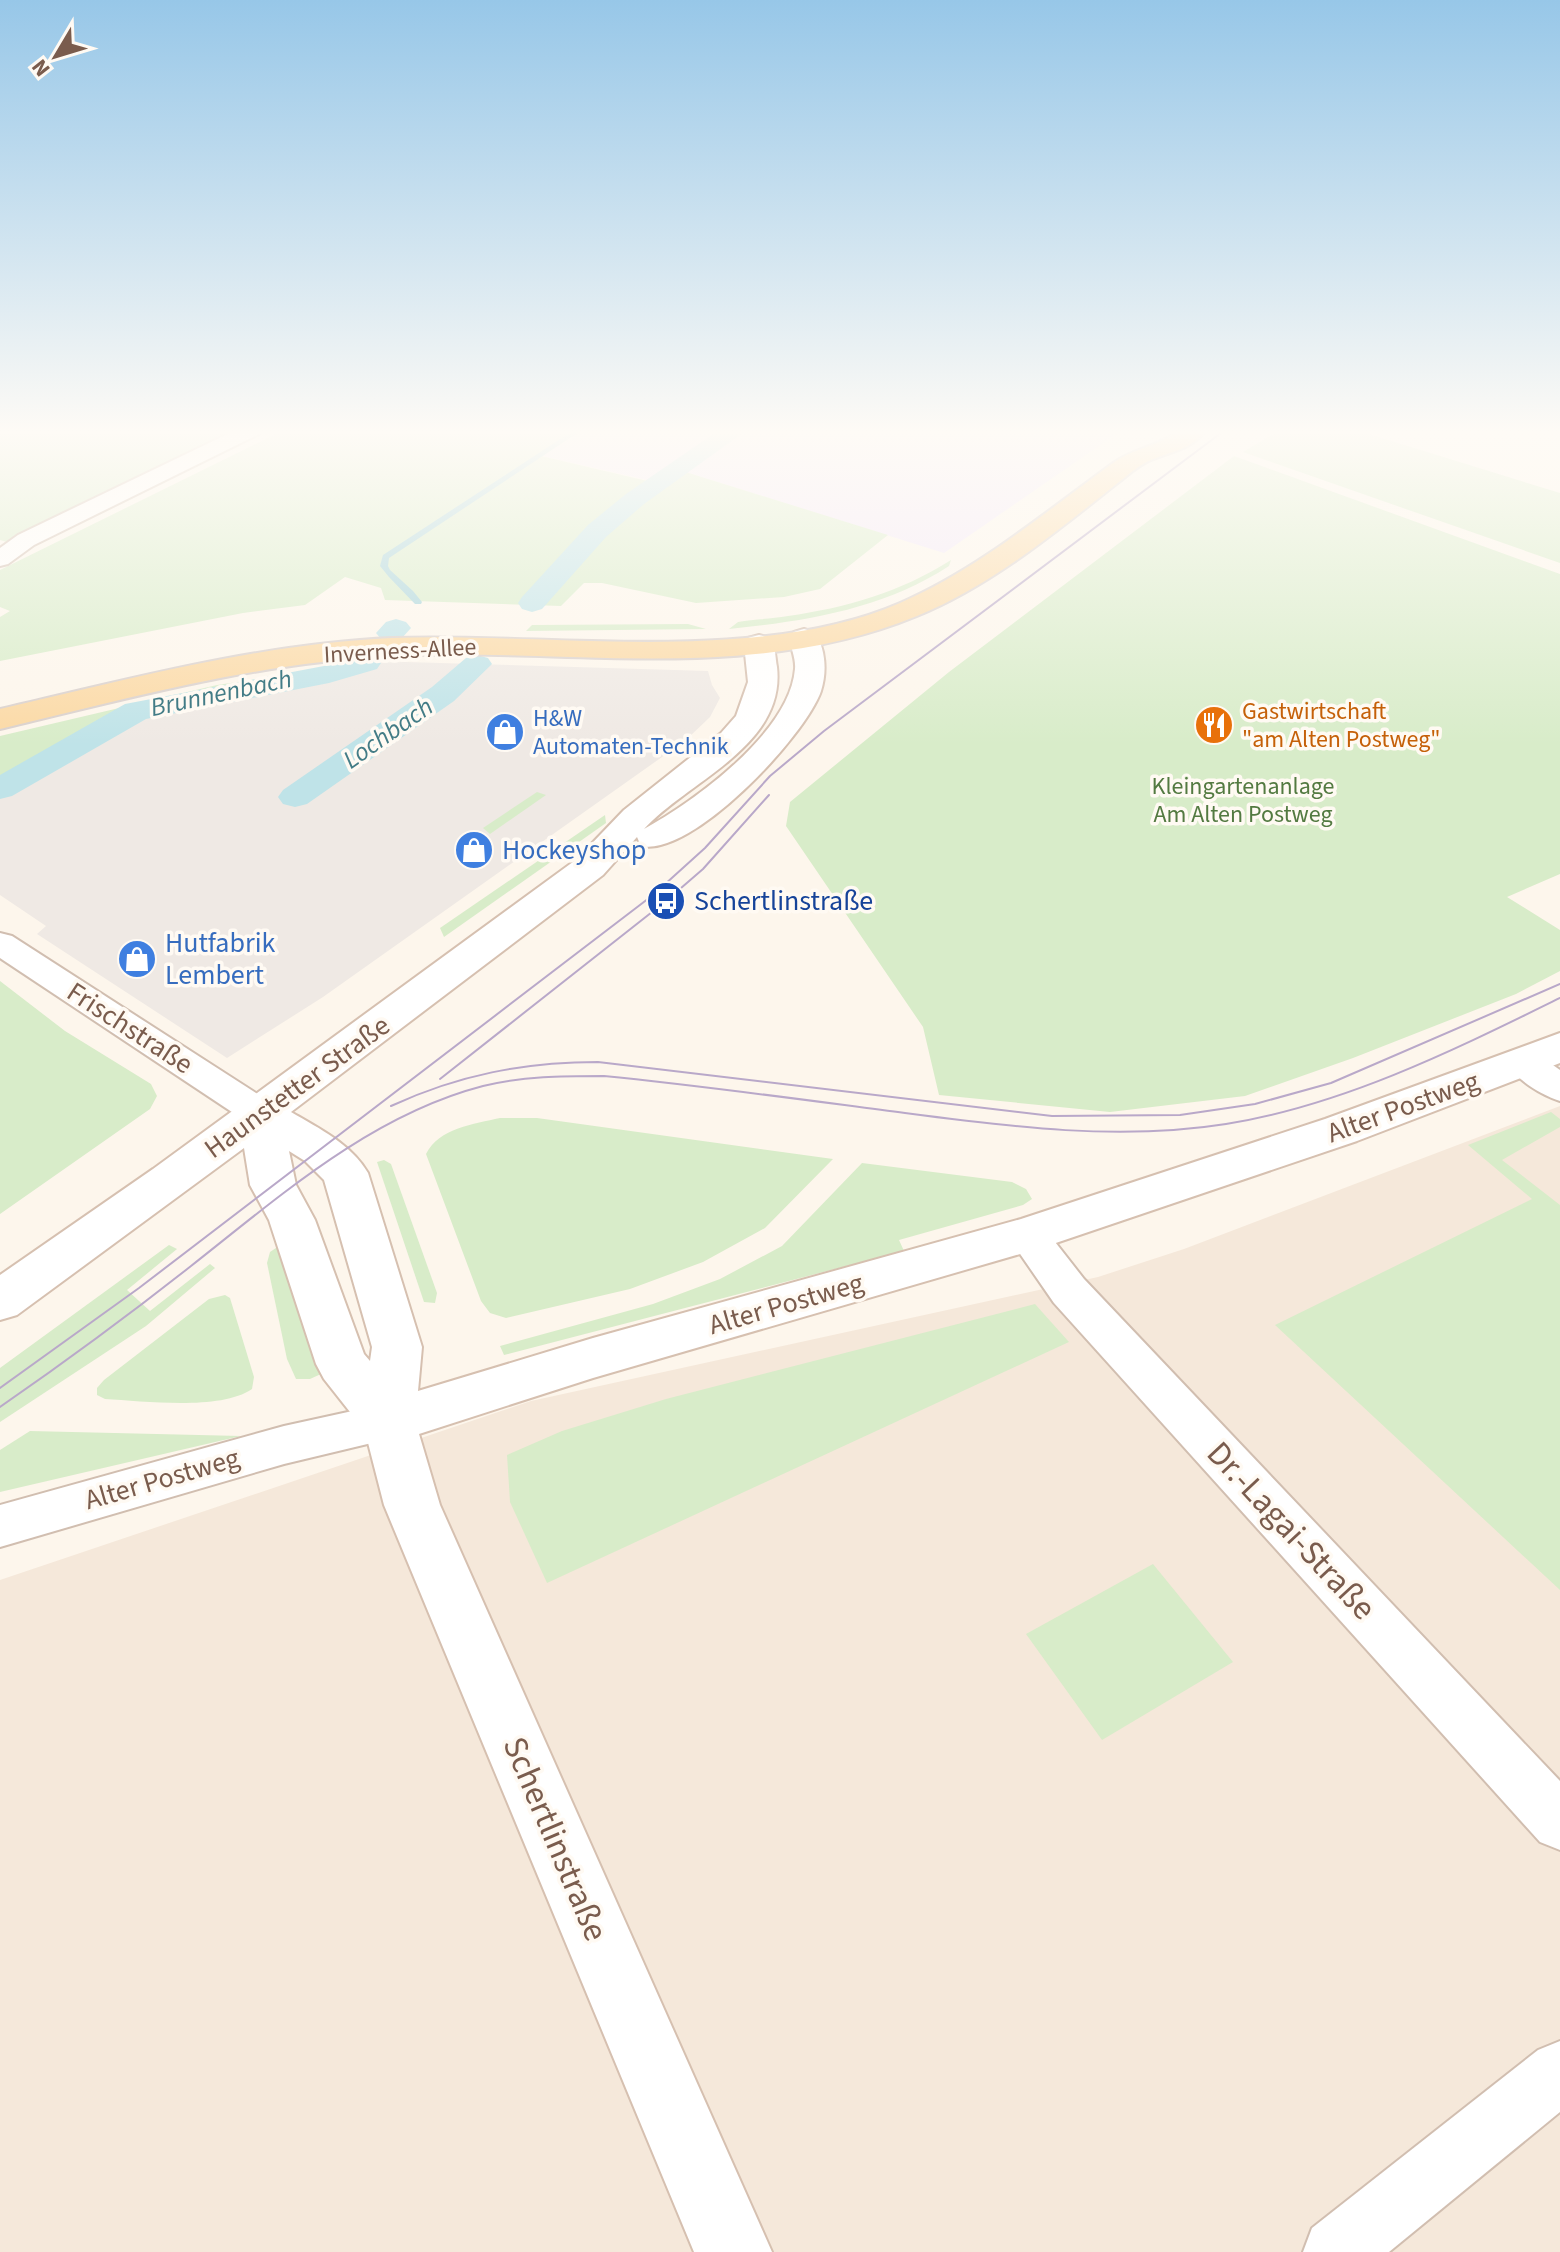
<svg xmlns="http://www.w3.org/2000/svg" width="1560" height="2252" viewBox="0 0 1560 2252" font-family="'Source Sans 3',sans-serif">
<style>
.residential{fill:#f5e8da}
.industrial{fill:#efe9e4}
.education{fill:#f3e8fa}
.green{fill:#d8ecc9}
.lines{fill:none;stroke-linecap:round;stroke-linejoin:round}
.stream{fill:#a5d3da;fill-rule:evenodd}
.canal{fill:#bfe3e8;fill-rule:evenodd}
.street-casing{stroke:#d1beb0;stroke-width:4}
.secondary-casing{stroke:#d6c0b0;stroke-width:4}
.primary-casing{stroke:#dad1cd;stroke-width:4}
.street{fill:#fff;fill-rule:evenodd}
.secondary{fill:#fff;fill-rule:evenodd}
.primary{fill:#fbd9a5;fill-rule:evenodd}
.tram{stroke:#b9a8c9;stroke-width:2}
.labels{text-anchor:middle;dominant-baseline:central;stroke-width:7;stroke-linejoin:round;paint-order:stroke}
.far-street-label{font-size:24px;fill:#7a5c4d;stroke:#fffaf3}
.far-food-label{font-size:24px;fill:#c56008;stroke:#fffaf3;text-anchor:start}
.far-shop-label{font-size:24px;fill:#366cbe;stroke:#fffaf3;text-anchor:start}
.far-park-label{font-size:24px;fill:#537a41;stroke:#fffaf3}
.far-water-label{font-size:26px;font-style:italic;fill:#437c86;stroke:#fffaf3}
.shop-label{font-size:28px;fill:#366cbe;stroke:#fffaf3;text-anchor:start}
.transit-label{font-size:28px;fill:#164399;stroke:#fffaf3;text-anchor:start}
.street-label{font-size:28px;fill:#7a5c4d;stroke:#fffaf3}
.near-street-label{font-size:34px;fill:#7a5c4d;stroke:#fffaf3}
</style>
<rect width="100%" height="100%" fill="#fdf6ec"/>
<path class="residential" d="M1560,1106v1146h-1560v-672l531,-179 567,-124 86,-28z"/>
<path class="industrial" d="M405,662l303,9 4,14 8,13 -10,19 -24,23 -363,257 -96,61 -190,-124 9,-8 -46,-31v-104l130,-77 66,-16 133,-24 37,-11z"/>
<path class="education" d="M584,430h538l-178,123 -268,-84 -20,13 -113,-26z"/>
<g class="green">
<path d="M0,430h243l-230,114 -13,-4z"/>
<path d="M284,430h298l-41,26 115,27 20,-14 212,66 -68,54 -36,8 -88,6 -94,-20h-18l-23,23 -176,-6 -4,-12 -36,-11 -40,28 -62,8 -243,48v-44l10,-6 -10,-4v-37z"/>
<path d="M1280,430h76l204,63v70l-317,-111z"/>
<path d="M1234,456l326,118v300l-53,23 53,33v41l-44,23 -163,64 -108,38 -135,16 -171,-17 -16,-68 -137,-201 4,-24 159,-130z"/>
<path d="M951,560l-2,6c-66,43 -142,55 -220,63l9,-7c16,-3 33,-3 50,-6 57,-8 113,-24 163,-56z"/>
<path d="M688,624l18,5 -180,2 6,-6z"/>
<path d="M366,663l-37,11 -193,37 -136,80v-55l217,-51z"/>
<path d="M537,792l9,3 -56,39 -7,-6z"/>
<path d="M605,815l1,8 -162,114 -4,-9z"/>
<path d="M0,981l65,50 86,53 6,12 -7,13 -150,105z"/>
<path d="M1551,1112l9,7v8l-58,33 58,45v385l-285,-265 257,-126 -64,-54z"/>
<path d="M500,1118h37l296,41 -68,69 -62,34 -73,27 -124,29 -16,-5 -9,-12 -55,-147c13,-26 48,-30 74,-36z"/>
<path d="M384,1160l7,4 46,129 -2,10 -11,-1 -47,-140z"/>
<path d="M862,1163l150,19 14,7 6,10 -9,6 -124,35 5,11 -400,104 -4,-9 153,-42 67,-25 62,-33z"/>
<path d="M285,1242l36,132 -11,5h-14l-9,-20 -20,-96 3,-11z"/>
<path d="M169,1245l8,4 -50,41 23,21 60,-47 5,4 -69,58 -146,96v-54z"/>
<path d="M225,1295l5,3 24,79 -2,12c-32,22 -108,12 -147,10l-8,-4v-7l7,-8 105,-81z"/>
<path d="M1035,1304l34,38 -522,241 -37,-81 -3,-47 55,-24 104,-32z"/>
<path d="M30,1431l211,5 -241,56v-42z"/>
<path d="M1153,1564l80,98 -131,78 -76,-106z"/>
</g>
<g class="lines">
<path class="stream" d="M574,430h8l-193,128 -1,8 2,4 23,21 9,11 -1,2h-6l-26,-27 -9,-11 3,-11z"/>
<g class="canal">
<path d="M719,430h28l-103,74 -38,33 -64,72 -10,3 -10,-3 -4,-6 4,-6 66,-72 38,-31z"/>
<path d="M396,619l10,3 5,6 -10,11 -10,3 -10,-3 -5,-6 10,-11z"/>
<path d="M366,654l11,3 4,6 -4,6 -48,14 -183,36 -134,77 -12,3v-24l125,-71 199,-38z"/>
<path d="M477,655l11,3 4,6 -38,37 -147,103 -12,3 -12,-3 -5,-7 5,-7 149,-103 34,-29z"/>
</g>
<g class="street-casing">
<g id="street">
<path d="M236,430h26l-3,4 -225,111 -26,19 -8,2v-18l18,-13z"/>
<path d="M0,933l12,3 261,168 6,9 -6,9 -13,4 -13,-4 -247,-164z"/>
<path d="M1524,1051l13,3 23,16v31c-19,-6 -43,-21 -54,-38l5,-9z"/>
<path d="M1027,1220l14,4 43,55 476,502v69l-20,-8 -486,-539 -47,-68 6,-11z"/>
<path d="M389,1403l16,6 7,13 -7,13 -121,29 -284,83v-42l284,-79z"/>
<path d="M1560,2041v71l-171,140h-86l9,-24 226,-178z"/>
</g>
</g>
<g class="secondary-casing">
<path id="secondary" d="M804,629l10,3c12,16 13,40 7,59 -16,46 -130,167 -180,155l-4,-9 -34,38 -312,237c29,17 60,32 77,61l54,174 -4,44 175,-53 428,-119 304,-100 235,-86v30l-203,78 -313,106 -451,131 -174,56 21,71 332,747h-78l-310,-747 -19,-74 -41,-52 -8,-15 -47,-144 -19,-35 -6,-37 -227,167 -17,5v-45l153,-106 424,-310 47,-49 97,-77 15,-17 12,-34 -4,-38 4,-6 11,-3 11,3c6,9 5,19 7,29 9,79 -89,114 -133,162 51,-28 146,-97 151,-160 1,-10 -4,-21 -6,-31l5,-6zM289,1151l16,10 19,19 48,167 -2,14 -6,-7 -49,-134 -19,-35z"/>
</g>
<g class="primary-casing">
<path id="primary" d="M1180,430h26c-15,20 -34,21 -55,30 -12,5 -22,14 -32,22 -62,49 -128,104 -202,134 -166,69 -353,31 -527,40 -133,7 -261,42 -390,73v-20c129,-30 259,-65 392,-71 156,-6 363,28 508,-35 78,-34 144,-90 213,-140 21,-15 46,-17 67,-33z"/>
</g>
<use href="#street" class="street"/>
<use href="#secondary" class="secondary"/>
<use href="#primary" class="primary"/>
<g class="tram">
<path d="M440,1079l226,-178 37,-32 66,-74"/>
<path d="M391,1106c67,-31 133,-44 207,-44l454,54 128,-1 75,-11 76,-21 229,-99"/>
<path d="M0,1388l139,-100 514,-393 52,-47 65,-72 54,-45 401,-301"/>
<path d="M0,1407c65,-45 129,-92 191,-141 89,-70 180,-151 292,-180 40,-10 80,-10 121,-10 101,10 201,24 301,37 106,14 215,28 321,11 118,-19 228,-74 334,-126"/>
</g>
</g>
<linearGradient id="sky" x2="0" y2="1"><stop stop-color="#97c7e8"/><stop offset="0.58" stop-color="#fefbf6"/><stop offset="1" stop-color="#fefbf6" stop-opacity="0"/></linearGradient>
<rect width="1560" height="745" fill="url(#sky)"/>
<defs>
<g id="restaurant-disc" transform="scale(2)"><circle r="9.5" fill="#e8710a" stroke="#fffaf3"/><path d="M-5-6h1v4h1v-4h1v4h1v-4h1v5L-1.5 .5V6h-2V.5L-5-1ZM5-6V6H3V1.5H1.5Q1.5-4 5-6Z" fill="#fff"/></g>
<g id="shop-disc" transform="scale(2)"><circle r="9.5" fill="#3f7fe0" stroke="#fffaf3"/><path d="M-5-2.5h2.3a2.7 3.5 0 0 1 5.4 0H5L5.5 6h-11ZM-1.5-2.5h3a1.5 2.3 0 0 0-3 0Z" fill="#fff"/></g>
<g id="bus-disc" transform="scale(2)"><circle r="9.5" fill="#1a4fb4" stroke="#fffaf3"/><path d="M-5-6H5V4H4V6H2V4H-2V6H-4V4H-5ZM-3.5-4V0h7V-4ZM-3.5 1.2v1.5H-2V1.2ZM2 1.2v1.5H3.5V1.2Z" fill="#fff"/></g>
</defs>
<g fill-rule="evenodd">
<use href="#restaurant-disc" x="1214" y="725"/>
<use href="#shop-disc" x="505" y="732"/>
<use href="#shop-disc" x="474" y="850"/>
<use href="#bus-disc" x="666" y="901"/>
<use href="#shop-disc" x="137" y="959"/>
</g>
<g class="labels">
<g class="far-street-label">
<text transform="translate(400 651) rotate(-3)">Inverness-Allee</text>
</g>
<g class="far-food-label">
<text x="1242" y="711">Gastwirtschaft<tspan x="1242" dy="28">"am Alten Postweg"</tspan></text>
</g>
<g class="far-shop-label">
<text x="533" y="718">H&amp;W<tspan x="533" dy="28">Automaten-Technik</tspan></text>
</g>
<g class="far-park-label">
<text x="1243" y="786">Kleingartenanlage<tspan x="1243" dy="28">Am Alten Postweg</tspan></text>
</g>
<g class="far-water-label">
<text transform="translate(221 693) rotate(-12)">Brunnenbach</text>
<text transform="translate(388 733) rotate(-35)">Lochbach</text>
</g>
<g class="shop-label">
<text x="502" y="850">Hockeyshop</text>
<text x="165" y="943">Hutfabrik<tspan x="165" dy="32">Lembert</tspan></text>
</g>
<g class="transit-label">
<text x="694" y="901">Schertlinstraße</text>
</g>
<g class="street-label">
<text transform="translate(130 1028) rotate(33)">Frischstraße</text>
<text transform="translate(297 1087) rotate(-36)">Haunstetter Straße</text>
<text transform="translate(1403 1107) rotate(-20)">Alter Postweg</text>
<text transform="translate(786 1304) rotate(-16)">Alter Postweg</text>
<text transform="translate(162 1479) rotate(-16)">Alter Postweg</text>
</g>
<g class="near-street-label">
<text transform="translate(1291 1531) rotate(47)">Dr.-Lagai-Straße</text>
<text transform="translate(555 1839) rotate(67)">Schertlinstraße</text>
</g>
</g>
<g transform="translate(56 56) rotate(232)" stroke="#fffaf3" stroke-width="6" paint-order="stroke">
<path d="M0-6L14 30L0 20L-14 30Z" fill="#7a5c4d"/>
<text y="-12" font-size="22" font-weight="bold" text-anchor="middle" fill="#7a5c4d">N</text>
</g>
</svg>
